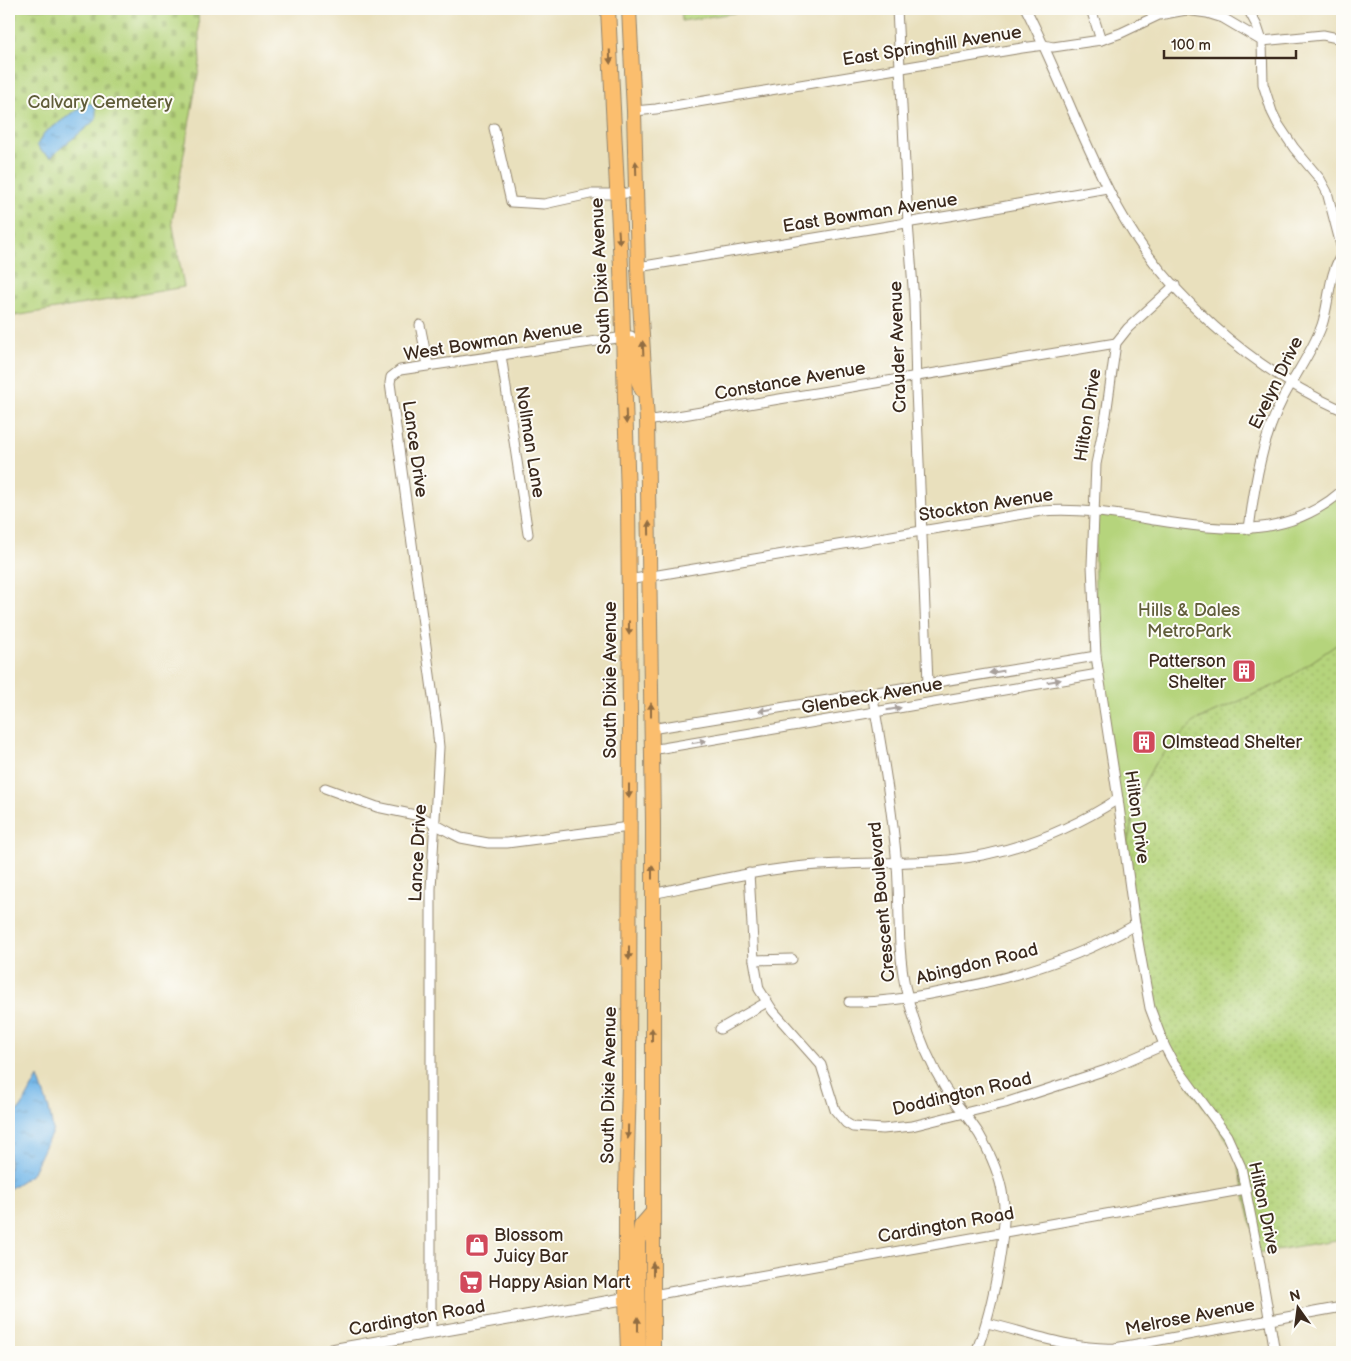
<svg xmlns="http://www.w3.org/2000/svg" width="1351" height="1361" viewBox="0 0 1351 1361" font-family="'Balsamiq Sans',sans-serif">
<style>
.grass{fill:url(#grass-dots);stroke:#787f4c}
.cemetery{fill:url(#cemetery-stones);stroke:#787f4c}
.green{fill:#b5d47b;stroke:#787f4c}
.water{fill:url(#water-ripples);stroke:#577084}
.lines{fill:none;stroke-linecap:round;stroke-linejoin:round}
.minor-casing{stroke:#92856e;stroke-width:11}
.tertiary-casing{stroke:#92856e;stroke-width:13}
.primary-casing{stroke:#92856e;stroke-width:16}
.minor{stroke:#fff;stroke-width:9}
.tertiary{stroke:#fff;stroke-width:11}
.primary{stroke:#fbbe6e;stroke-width:14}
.oneway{fill:#916d42}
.oneway2{fill:#a79f9a}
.labels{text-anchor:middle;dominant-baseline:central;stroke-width:4;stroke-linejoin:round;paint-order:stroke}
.street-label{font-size:18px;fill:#3b2a1e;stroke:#fdfcf7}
.park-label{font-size:18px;fill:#605d3a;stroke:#fdfcf7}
.poi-label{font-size:18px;fill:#3b2a1e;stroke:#fdfcf7;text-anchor:start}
</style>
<defs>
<pattern id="grass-dots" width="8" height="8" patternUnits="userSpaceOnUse" patternTransform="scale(1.25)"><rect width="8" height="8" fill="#b5d47b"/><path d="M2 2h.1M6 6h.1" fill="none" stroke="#9db66a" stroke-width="1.8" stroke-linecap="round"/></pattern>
<pattern id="cemetery-stones" width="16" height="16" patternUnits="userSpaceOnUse" patternTransform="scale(1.25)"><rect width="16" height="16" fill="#b5d47b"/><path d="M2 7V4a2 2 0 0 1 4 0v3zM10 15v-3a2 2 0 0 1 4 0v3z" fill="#9db66a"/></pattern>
<pattern id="water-ripples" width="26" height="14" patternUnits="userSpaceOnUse" patternTransform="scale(1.25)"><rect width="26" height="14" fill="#73b7e9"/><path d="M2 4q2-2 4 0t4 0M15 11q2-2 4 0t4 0" fill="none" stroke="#6095bc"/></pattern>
</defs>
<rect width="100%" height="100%" fill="#fdfcf7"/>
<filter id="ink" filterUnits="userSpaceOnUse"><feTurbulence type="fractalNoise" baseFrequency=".02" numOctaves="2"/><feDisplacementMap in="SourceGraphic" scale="10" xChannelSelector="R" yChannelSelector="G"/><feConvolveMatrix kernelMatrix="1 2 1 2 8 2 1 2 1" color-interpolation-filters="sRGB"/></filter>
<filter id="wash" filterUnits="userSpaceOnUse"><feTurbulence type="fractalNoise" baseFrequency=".0096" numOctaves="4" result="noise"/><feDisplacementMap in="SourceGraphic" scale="20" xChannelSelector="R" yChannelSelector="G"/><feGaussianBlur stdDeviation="1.12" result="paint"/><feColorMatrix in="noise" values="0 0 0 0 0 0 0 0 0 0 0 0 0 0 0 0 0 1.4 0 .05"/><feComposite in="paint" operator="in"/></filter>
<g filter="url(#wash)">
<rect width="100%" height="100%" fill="#e9e0bd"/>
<path class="grass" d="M1342,641v598l-84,14 -23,-102 -44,-62 -34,-61 -32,-175 13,-58 17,-32 21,-24 19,-18 87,-39z"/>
<path class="cemetery" d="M9,9h189l2,54 -28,158 12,66 -175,30z"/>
<g class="green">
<path d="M681,9h78l-77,12z"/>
<path d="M1342,491v150l-60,41 -87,39 -40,42 -17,32 -13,58 -29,-197 -2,-144 139,18 61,-11z"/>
</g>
<g class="water">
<path d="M87,103l6,1 3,6v9c-14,14 -31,24 -45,38l-10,-6 -4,-6 7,-12z"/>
<path d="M38,1077l11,32 4,21 -21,44 -23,15v-73l12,-8z"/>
</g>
</g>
<g filter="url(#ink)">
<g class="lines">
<g class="minor-casing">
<g id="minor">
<path d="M897,9l11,214 6,77 2,89 12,294"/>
<path d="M1026,9c33,65 57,135 92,199 47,86 135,162 224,202"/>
<path d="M1091,9l10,31"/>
<path d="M1248,9l9,17 5,15 1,43 9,28 6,12 16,24 26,31 7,13 15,57"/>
<path d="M634,111l22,-2 366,-61 22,-3 9,2 48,-7 20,-7 38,-18 27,-5 21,3 16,5 39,23 61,-6 19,4"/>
<path d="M494,128l17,74 33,2 46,-10h26l21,-2"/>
<path d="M638,267l335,-55 134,-24"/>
<path d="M1175,285l-47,43 -12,15 -10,72 -10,49 -4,101 4,91 22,143 17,126 15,83 14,37 9,17 54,74 14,31 17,86 17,99"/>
<path d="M420,325l8,40"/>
<path d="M501,355l27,179"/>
<path d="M647,421l469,-78"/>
<path d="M1249,529c6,-47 13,-91 35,-133 13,-24 29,-46 38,-71 7,-20 7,-54 20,-70"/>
<path d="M628,580l413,-69c38,-3 76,3 113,9 68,10 131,21 188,-29"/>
<path d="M872,693c10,57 20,114 25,172 3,40 0,81 8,121 8,35 21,71 40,102 11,16 24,30 34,46 11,19 21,41 24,63 3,18 0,35 -2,53 -5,35 -12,69 -25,102"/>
<path d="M651,729l445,-73"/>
<path d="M651,750l447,-76"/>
<path d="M325,788l52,19 43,9 31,17 10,5 27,5h19l122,-16"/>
<path d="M749,873l5,87 5,29 14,22 48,54 14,45 11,13 7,4 30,2 29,-3 93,-23 101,-33 58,-25"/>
<path d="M652,894c52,-11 100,-23 153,-28 48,-4 96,-2 144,-6 60,-6 118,-28 169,-61"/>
<path d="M754,960l38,-1"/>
<path d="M849,1002c30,1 61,-4 91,-10 66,-12 137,-33 195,-67"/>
<path d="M720,1029l47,-27"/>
<path d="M653,1295l593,-106"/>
<path d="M987,1323c43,10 84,27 128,25l227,-41"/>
<path d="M431,1334v-445l8,-142 -2,-21 -47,-343 1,-6 9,-7 231,-34"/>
</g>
</g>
<g class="tertiary-casing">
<path id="tertiary" d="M320,1352l314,-55"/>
</g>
<g class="primary-casing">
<g id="primary">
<path d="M608,9l13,258 7,231 2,215 -1,370 -3,106v109l2,54"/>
<path d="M629,9l5,102 4,156 9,154 6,401v530"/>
<path d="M632,344l2,27 8,19"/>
<path d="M639,1352l-1,-109 3,-17 12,-14"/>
</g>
</g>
<use href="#minor" class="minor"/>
<use href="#tertiary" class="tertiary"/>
<use href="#primary" class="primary"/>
</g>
<defs><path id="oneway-solid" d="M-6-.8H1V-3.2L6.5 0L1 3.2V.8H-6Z" transform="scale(1.25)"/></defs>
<g class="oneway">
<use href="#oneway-solid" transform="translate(610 57) rotate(88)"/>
<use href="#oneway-solid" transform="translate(636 168) rotate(-92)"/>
<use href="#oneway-solid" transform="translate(619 237) rotate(86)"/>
<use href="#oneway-solid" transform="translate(643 348) rotate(-93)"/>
<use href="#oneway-solid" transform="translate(626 417) rotate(88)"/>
<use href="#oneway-solid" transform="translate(649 528) rotate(-91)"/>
<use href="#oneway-solid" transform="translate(629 628) rotate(89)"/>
<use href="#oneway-solid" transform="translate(651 710) rotate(-90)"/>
<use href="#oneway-solid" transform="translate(629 791) rotate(90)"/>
<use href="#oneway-solid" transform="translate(652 872) rotate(-90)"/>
<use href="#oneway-solid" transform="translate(629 953) rotate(90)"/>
<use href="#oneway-solid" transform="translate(652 1035) rotate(-90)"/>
<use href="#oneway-solid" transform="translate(628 1132) rotate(91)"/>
<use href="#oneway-solid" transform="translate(653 1269) rotate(-90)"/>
<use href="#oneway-solid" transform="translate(638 1324) rotate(-90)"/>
</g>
<g class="oneway2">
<use href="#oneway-solid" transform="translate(996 672) rotate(171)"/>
<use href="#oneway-solid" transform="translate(1054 681) rotate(-10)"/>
<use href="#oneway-solid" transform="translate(894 709) rotate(-10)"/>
<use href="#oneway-solid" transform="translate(766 710) rotate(170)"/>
<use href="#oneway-solid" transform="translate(699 742) rotate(-10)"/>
</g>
</g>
<defs>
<g id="building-square" transform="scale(1.25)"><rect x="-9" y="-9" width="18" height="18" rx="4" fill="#d1495b" stroke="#fdfcf7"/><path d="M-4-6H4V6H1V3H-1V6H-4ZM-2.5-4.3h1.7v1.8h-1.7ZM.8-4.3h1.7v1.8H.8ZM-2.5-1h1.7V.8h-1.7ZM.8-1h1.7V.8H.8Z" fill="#fff"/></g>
<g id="shop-square" transform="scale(1.25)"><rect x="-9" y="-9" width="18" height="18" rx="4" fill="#d1495b" stroke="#fdfcf7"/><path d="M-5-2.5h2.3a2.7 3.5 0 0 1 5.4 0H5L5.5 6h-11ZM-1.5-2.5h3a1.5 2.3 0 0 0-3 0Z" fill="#fff"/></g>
<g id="supermarket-square" transform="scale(1.25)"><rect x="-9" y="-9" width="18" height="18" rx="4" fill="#d1495b" stroke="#fdfcf7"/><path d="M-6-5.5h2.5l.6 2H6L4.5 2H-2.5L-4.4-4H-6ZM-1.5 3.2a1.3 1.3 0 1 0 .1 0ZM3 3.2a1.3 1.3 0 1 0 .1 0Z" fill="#fff"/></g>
</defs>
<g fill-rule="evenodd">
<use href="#building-square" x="1244" y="671"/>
<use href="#building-square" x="1144" y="742"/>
<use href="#shop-square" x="477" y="1245"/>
<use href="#supermarket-square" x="471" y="1282"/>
</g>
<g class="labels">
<g class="street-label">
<text transform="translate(932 46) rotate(-9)">East Springhill Avenue</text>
<text transform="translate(870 213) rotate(-9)">East Bowman Avenue</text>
<text transform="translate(601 276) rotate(-93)">South Dixie Avenue</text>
<text transform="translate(493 341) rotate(-9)">West Bowman Avenue</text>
<text transform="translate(898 347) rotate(-92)">Crauder Avenue</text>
<text transform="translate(790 381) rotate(-10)">Constance Avenue</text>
<text transform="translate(1276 383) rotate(-64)">Evelyn Drive</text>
<text transform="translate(1088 415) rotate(-81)">Hilton Drive</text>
<text transform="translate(530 442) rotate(81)">Nollman Lane</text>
<text transform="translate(415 449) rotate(82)">Lance Drive</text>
<text transform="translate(986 505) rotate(-9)">Stockton Avenue</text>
<text transform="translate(610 680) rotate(-90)">South Dixie Avenue</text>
<text transform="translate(872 696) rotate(-10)">Glenbeck Avenue</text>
<text transform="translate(1137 817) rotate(82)">Hilton Drive</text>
<text transform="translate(418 853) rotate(-87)">Lance Drive</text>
<text transform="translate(882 902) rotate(-95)">Crescent Boulevard</text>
<text transform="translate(977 964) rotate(-14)">Abingdon Road</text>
<text transform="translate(609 1085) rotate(-89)">South Dixie Avenue</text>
<text transform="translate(962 1094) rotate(-13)">Doddington Road</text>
<text transform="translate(1264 1208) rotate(78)">Hilton Drive</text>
<text transform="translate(946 1225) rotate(-10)">Cardington Road</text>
<text transform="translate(1190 1317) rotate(-11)">Melrose Avenue</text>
<text transform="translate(417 1318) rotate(-10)">Cardington Road</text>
</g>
<g class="park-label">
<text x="100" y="102">Calvary Cemetery</text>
<text x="1189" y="610">Hills &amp; Dales<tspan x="1189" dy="21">MetroPark</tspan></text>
</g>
<g class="poi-label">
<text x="1226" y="661" text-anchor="end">Patterson<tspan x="1226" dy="21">Shelter</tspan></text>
<text x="1162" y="742">Olmstead Shelter</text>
<text x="494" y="1235">Blossom<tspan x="494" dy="21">Juicy Bar</tspan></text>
<text x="488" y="1282">Happy Asian Mart</text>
</g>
</g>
<rect width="1351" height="1361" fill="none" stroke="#fdfcf7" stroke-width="30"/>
<g transform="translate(1298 1308) rotate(346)" stroke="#fdfcf7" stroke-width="4" paint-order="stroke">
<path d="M0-4L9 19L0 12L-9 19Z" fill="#3b2a1e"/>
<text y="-8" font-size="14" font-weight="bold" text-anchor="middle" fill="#3b2a1e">N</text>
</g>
<path d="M1164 50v8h132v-8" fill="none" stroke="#3b2a1e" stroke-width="2.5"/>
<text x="1171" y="50" font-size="15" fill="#3b2a1e" stroke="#fdfcf7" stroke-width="4" paint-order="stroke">100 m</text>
</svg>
